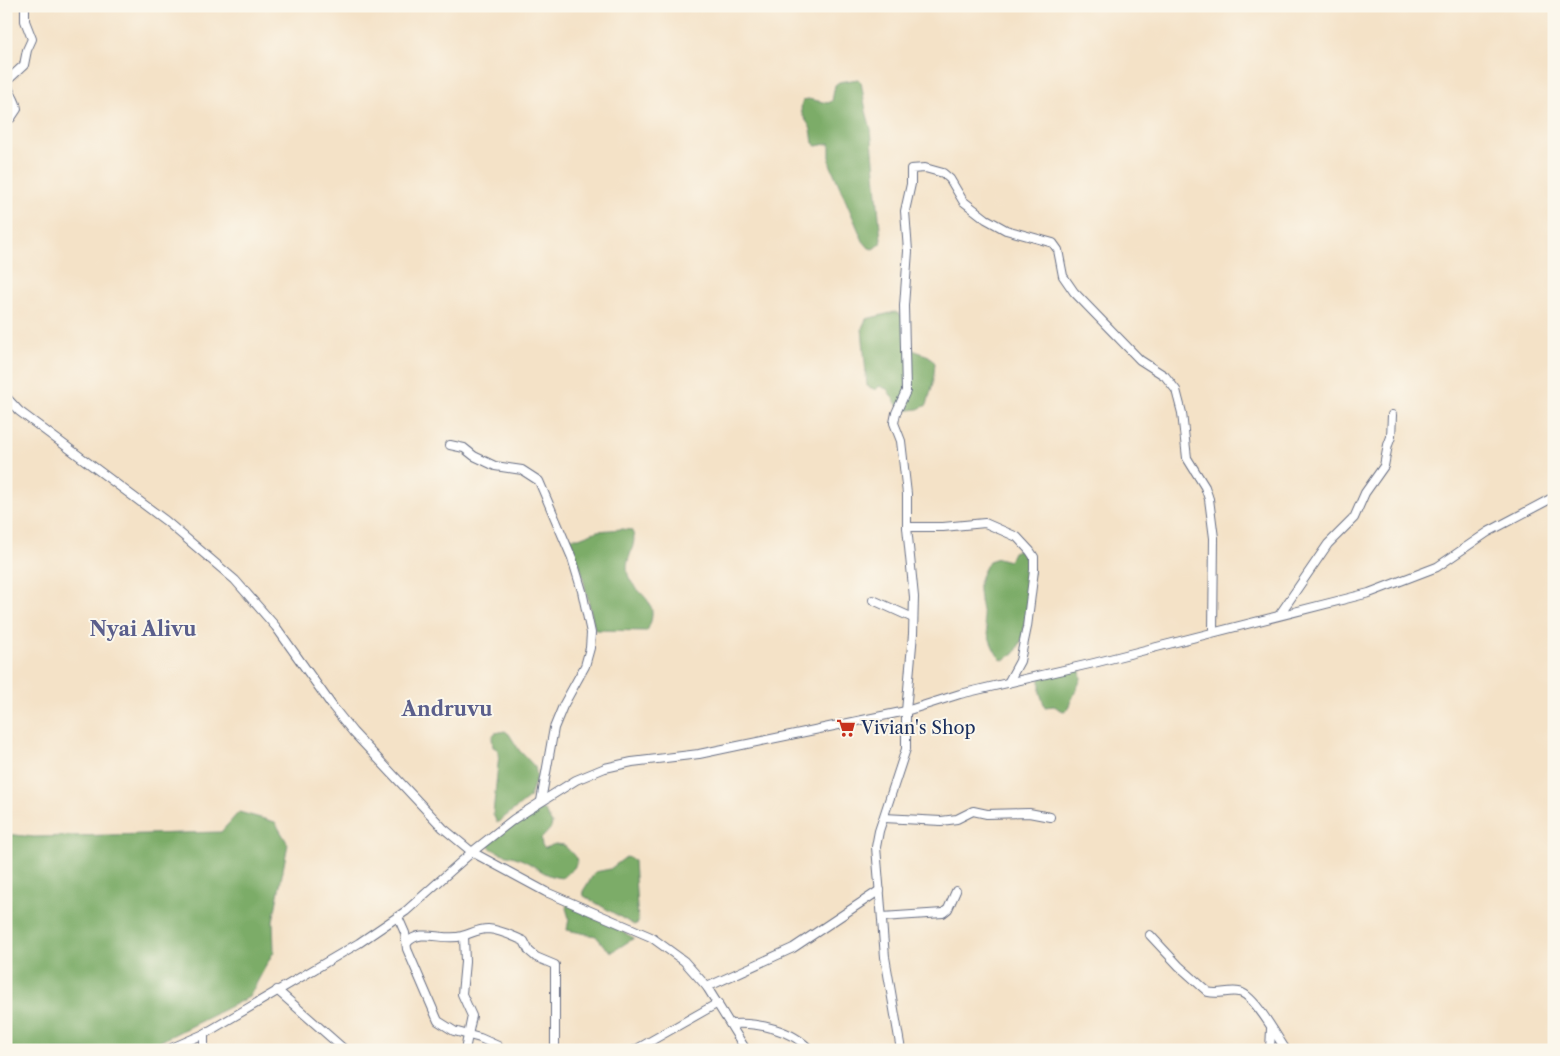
<svg xmlns="http://www.w3.org/2000/svg" width="1560" height="1056" viewBox="0 0 1560 1056" font-family="'Libre Caslon Text',serif">
<style>
.forest{fill:#7cac67;stroke:#4c6e62}
.lines{fill:none;stroke-linecap:round;stroke-linejoin:round}
.minor-casing{stroke:#676e83;stroke-width:10}
.minor{stroke:#fff;stroke-width:8}
.labels{text-anchor:middle;dominant-baseline:central;stroke-width:4;stroke-linejoin:round;paint-order:stroke}
.poi-label{font-size:18px;fill:#1b2f5e;stroke:#fbf7ec;text-anchor:start}
.quarter-label{font-size:20px;font-weight:bold;fill:#5b5f8c;stroke:#fbf7ec}
</style>
<rect width="100%" height="100%" fill="#fbf7ec"/>
<filter id="ink" filterUnits="userSpaceOnUse"><feTurbulence type="fractalNoise" baseFrequency=".02" numOctaves="2"/><feDisplacementMap in="SourceGraphic" scale="10" xChannelSelector="R" yChannelSelector="G"/><feConvolveMatrix kernelMatrix="1 2 1 2 8 2 1 2 1" color-interpolation-filters="sRGB"/></filter>
<filter id="wash" filterUnits="userSpaceOnUse"><feTurbulence type="fractalNoise" baseFrequency=".0096" numOctaves="4" result="noise"/><feDisplacementMap in="SourceGraphic" scale="20" xChannelSelector="R" yChannelSelector="G"/><feGaussianBlur stdDeviation="1.12" result="paint"/><feColorMatrix in="noise" values="0 0 0 0 0 0 0 0 0 0 0 0 0 0 0 0 0 1.4 0 .05"/><feComposite in="paint" operator="in"/></filter>
<g filter="url(#wash)">
<rect width="100%" height="100%" fill="#f4e2c7"/>
<g class="forest">
<path d="M858,79l3,3 5,29 5,18 10,110 -1,5 -7,5 -4,-1 -6,-7 -33,-77v-21l-13,3 -4,-3c-1,-5 -1,-12 -3,-16 -6,-11 -12,-13 -7,-27l5,-1 20,4 4,-2 3,-16 4,-3z"/>
<path d="M895,312l8,4 4,32 22,8 6,7 -2,20 -6,22 -9,4 -17,2 -14,-22 -8,-3 -3,4 -9,-4 -5,-58 4,-9z"/>
<path d="M622,529l9,1c8,10 -3,25 -4,37 -1,27 39,28 20,64l-52,-1 -14,-61 -12,-31h10l18,-7z"/>
<path d="M1018,550l13,14 1,9 -9,64 -8,16 -12,7c-13,-4 -26,-64 -24,-77 2,-8 6,-15 10,-22l9,-3 11,3 4,-9z"/>
<path d="M1080,670l1,9 -14,31 -4,1 -9,-5 -9,1 -5,-14v-15z"/>
<path d="M505,731l4,3 10,16 16,17 2,9 -8,22 -32,25 -4,-9 6,-60 -2,-5 -4,-2 -1,-10 3,-4z"/>
<path d="M539,809l5,1 8,13 -1,5 -10,11 1,6 3,3 10,-4 9,1 14,15 -4,8 -12,10c-18,-1 -29,-15 -44,-20 -12,-4 -20,-4 -30,-12l-1,-4z"/>
<path d="M239,812l36,10 13,22 -15,77 1,30 -25,46 -106,53h-137v-216l28,3 187,-5z"/>
<path d="M626,857l5,1 3,3 4,62 -4,2 -50,-29 -1,-5 12,-19 15,-3z"/>
<path d="M568,902l66,36 -22,14 -8,-6 -8,-10 -29,-6 2,-12 -3,-10z"/>
</g>
</g>
<g filter="url(#ink)">
<g class="lines">
<g class="minor-casing">
<g id="minor">
<path d="M6,119l5,-1 6,-9c-1,-12 -12,-18 -8,-30l15,-14 3,-15 5,-11 -7,-18v-15"/>
<path d="M6,397l13,14 147,110 69,59 41,47 57,80 20,25 90,96 29,24 74,40 105,45 33,24 23,26 39,63"/>
<path d="M450,445l14,3 10,8 21,10 27,4 17,11 33,77 10,33 9,42 -1,15 -5,18 -22,40 -9,22 -13,73"/>
<path d="M907,527h36l42,-4 32,14 13,14 4,6v13l-7,57 -7,34 -12,22"/>
<path d="M873,600l40,18"/>
<path d="M1280,614l48,-70 26,-26 11,-25 19,-27 4,-21 3,-8 1,-22"/>
<path d="M884,818l57,3 16,-2 16,-8 14,3 42,-1 21,4"/>
<path d="M398,917l7,16 2,16 31,72 16,10 26,7 18,8"/>
<path d="M882,917l61,-4 5,-4 8,-18"/>
<path d="M1150,935l29,31 29,26c10,3 21,-2 31,0 15,2 38,45 47,58"/>
<path d="M464,936l1,26 -3,32 10,22 -7,34"/>
<path d="M407,943c14,-16 37,-1 55,-7 9,-2 15,-7 26,-7 14,1 24,7 36,12l5,10 7,6 19,8v85"/>
<path d="M707,987l86,-39 87,-58"/>
<path d="M277,990l68,60"/>
<path d="M732,1024c25,-2 61,6 78,26"/>
<path d="M204,1034v16"/>
<path d="M167,1050l37,-16 155,-91 47,-32 66,-59 42,-33 62,-39 29,-12 27,-6 67,-8 207,-43 54,-17 134,-31 275,-70 68,-26 51,-35 66,-35"/>
<path d="M635,1050l83,-47"/>
<path d="M901,1050l-16,-93 -9,-110 3,-16 27,-82v-38l7,-77 1,-37 -7,-70v-33l-6,-53 -7,-18 2,-10 10,-22 -2,-85 4,-55 -3,-40 6,-27v-15l14,-1 18,5 7,6 13,22 23,18 20,11 47,13 5,7 5,26 11,16 66,68 25,16 11,14 6,23 5,45 18,29 4,12 5,39 -1,94"/>
<path d="M1270,1050l1,-21"/>
</g>
</g>
<use href="#minor" class="minor"/>
</g>
</g>
<defs>
<g id="supermarket-bare" transform="scale(1.5)"><path d="M-6-5.5h2.5l.6 2H6L4.5 2H-2.5L-4.4-4H-6ZM-1.5 3.2a1.3 1.3 0 1 0 .1 0ZM3 3.2a1.3 1.3 0 1 0 .1 0Z" fill="#c8321e" stroke="#fbf7ec" stroke-width="2.5" paint-order="stroke"/></g>
</defs>
<g fill-rule="evenodd">
<use href="#supermarket-bare" x="846" y="728"/>
</g>
<g class="labels">
<g class="poi-label">
<text x="861" y="728">Vivian's Shop</text>
</g>
<g class="quarter-label">
<text x="143" y="629">Nyai Alivu</text>
<text x="447" y="709">Andruvu</text>
</g>
</g>
<rect width="1560" height="1056" fill="none" stroke="#fbf7ec" stroke-width="25"/>
</svg>
